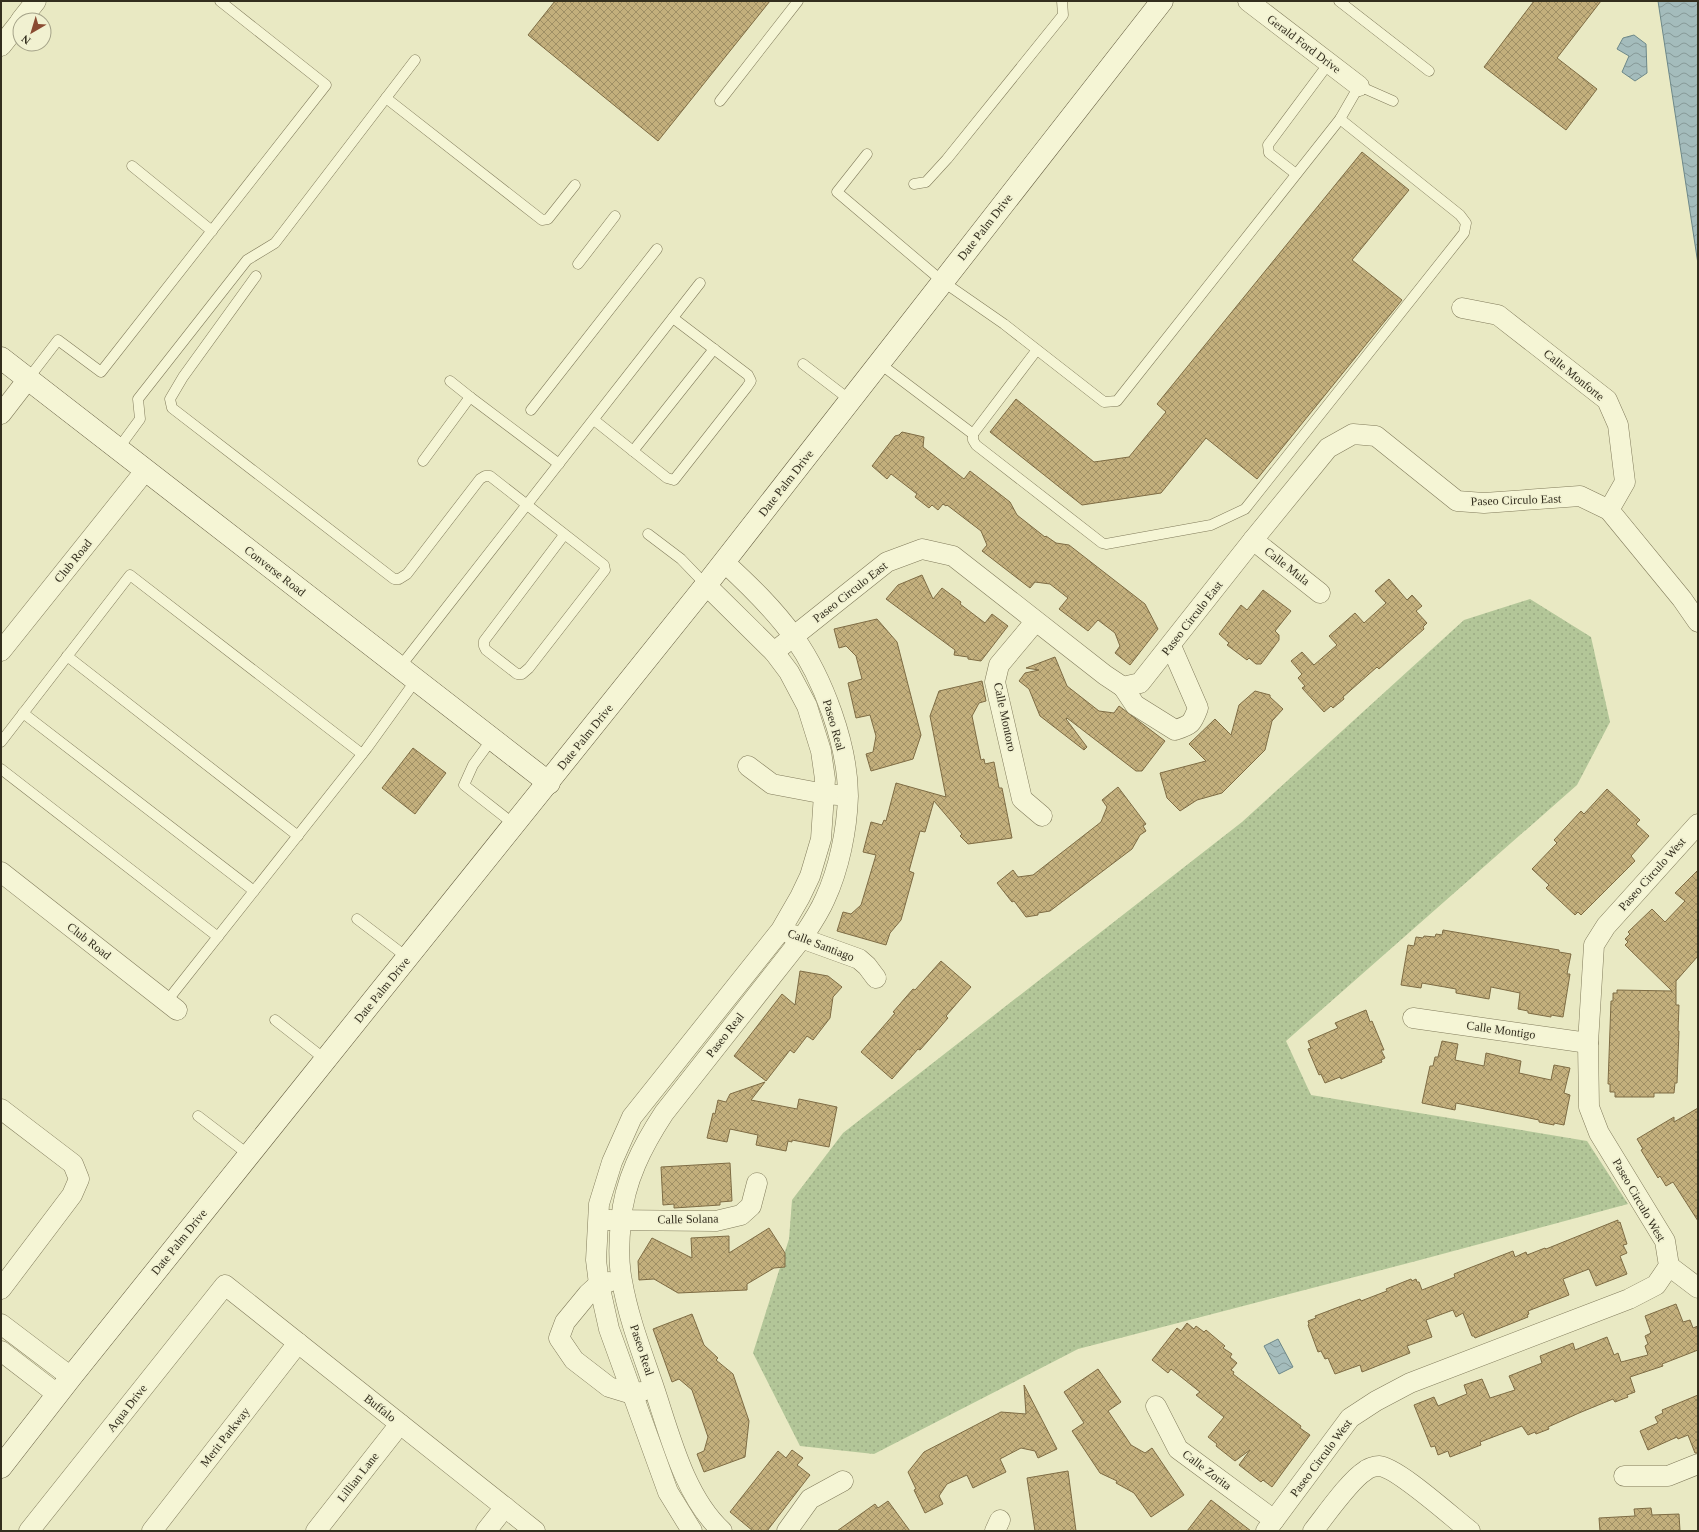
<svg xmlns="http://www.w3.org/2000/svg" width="1699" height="1532" viewBox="0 0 1699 1532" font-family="'Times New Roman',serif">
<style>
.grass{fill:url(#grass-dots)}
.water{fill:url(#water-waves);stroke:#6d8889}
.building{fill:url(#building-cross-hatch);stroke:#7e6c44}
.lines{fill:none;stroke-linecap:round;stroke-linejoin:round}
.lane-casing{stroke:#817b5b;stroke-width:11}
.street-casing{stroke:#817b5b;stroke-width:21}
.secondary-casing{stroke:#635b3f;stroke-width:23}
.lane{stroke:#f5f5d5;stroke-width:10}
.street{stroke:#f5f5d5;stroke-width:20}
.secondary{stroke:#f5f5d5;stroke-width:22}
.labels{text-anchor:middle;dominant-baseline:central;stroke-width:3;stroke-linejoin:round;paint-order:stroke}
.street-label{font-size:12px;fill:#332e1e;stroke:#f1f1d1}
</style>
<defs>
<pattern id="grass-dots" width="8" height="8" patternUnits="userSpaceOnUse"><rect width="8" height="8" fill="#b3c698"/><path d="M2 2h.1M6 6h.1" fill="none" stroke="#9aaa83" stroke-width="1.8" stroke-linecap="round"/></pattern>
<pattern id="water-waves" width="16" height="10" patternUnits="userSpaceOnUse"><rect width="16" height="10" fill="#a4bcbc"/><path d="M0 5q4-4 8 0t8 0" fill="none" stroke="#869998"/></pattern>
<pattern id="building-cross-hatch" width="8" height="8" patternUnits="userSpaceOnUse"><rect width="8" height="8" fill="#c3af7c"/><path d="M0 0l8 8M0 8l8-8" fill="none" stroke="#9f8f65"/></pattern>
</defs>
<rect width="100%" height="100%" fill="#e9e9c3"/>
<path class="grass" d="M1530,599l61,38 19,85 -33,63 -291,256 25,54 276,46 41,63 -208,56 -342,89 -204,105 -74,-8 -47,-93 36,-114 3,-39 51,-67 399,-311 222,-202z"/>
<g class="water">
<path d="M1658,1h40v263z"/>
<path d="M1634,35l12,9 1,29 -12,8 -13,-9 7,-16 -12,-7 6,-11z"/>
<path d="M1278,1339l15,28 -14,7 -15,-28z"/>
</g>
<g class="building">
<path d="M555,1h215l-112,140 -130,-106z"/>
<path d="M1534,1h67l-44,57 40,31 -31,41 -82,-63z"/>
<path d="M1362,152l47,38 -57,70 50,40 -145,179 -51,-41 -45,55 -79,12 -92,-73 26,-33 78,63 35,-5 37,-45 -9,-8z"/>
<path d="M902,432l22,5 -1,10 41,32 6,-8 40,31 7,13 28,22 1,-1 10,7 13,2 76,59 13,25 -28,36 -15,-12 5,-7 -5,-13 -17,-13 -10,11 -29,-22 9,-11 -18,-14 -15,-2 -5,6 -48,-37 5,-6 -6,-14 -34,-26 -1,1 -3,-2 -5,6 -6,-5 -3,3 -14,-11 2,-3 -26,-20 -4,5 -15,-13 23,-30 4,-1z"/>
<path d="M922,575l11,24 9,-11 19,14 -1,2 25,19 7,-9 16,12 -27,35 -13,-2v-2l-14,-2 1,-5 -69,-51 12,-14z"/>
<path d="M1389,579l18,21 5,-5 10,11 -6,5 11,12 -4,4 1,2 -45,40 -2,-2 -34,30 1,2 -11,9 -2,-2 -7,6 -22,-24 3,-2 -7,-8 4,-4 -11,-13 11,-9 12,13 23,-20 -8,-9 26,-23 9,10 22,-20 -11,-12z"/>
<path d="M1263,590l28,21 -16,20 4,4v5l-18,24h-5l-7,-6 -2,2 -20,-15 2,-2 -10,-9 22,-29 6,5z"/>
<path d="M877,619l20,23 24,93 -8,24 -42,12 -5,-17 7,-2 3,-16 -6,-21 -14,3 -8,-35 14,-4 -6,-23 -10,-10 -7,2 -5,-19z"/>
<path d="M1055,657l12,29 32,25 15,2 5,-7 46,35 -23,30h-6l-69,-53 -1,1 21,28 -3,3 -44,-34 -11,-27 -10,-8 6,-8 14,-3 -13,-2z"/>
<path d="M982,681l4,20 -7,2 -7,13 9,44 3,-1 1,5 9,-2 5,26h3l10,50 -44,6 -8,-8 2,-2 -28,-33 -9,31 -5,-1 -11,40 5,2 -13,47 -11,13 -4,12 -49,-14 6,-19 8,2 10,-9 15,-50 -13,-3 8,-30 11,3 2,-5 2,1 10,-38 50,14 -16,-81 9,-25z"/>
<path d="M1255,691l15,4v2l13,12 -11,12 -7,29 -43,43 -25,7 -17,11 -13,-13 -7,-25 46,-12 -17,-17 26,-25 16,16 8,-30z"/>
<path d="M413,748l33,25 -31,41 -33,-26z"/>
<path d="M1118,787l28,37 -3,2 3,5 -6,4 -8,14 -82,62 -12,2v2l-12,2 -12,-16 -2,1 -15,-19 16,-13 5,7 15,-2 68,-53 6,-15 -5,-7z"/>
<path d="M1607,789l33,31 -4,4 13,12 -18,20 4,5 -54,54 -3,-3 -3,3 -29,-27 3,-3 -17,-16 25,-26 -3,-3 27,-29 3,3z"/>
<path d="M1698,870v86l-22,25v24h3l-1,26h1l-2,52h-2l-1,10h-20v4h-39v-5h-5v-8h-2l3,-83h2v-8h4v-3l55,1 -47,-46 3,-3 -3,-3 5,-5 -2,-2 24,-23 13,13 20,-21 -10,-8z"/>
<path d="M1443,930l116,20v2l12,2 -4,20h3l-7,43 -12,-2v2l-23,-4v-2l-10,-2 2,-16 -29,-6 -2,12 -33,-6v-4l-34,-6 -1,5 -20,-3 7,-40 6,1 2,-9 7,1 1,-2 11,1 1,-3 6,1z"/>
<path d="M941,961l30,26 -25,29 2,2 -28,32 -2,-1 -26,30 -31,-27 34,-39 -2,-1 20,-23 2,1z"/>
<path d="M800,971l28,5 14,11 -9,10 -3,21 -17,22 -6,-4 -13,17 -4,-3 -24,31 -32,-25 48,-62 13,11z"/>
<path d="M1366,1010l4,12 2,-1 12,29h-3l4,8 -4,2 1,2 -41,17 -1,-2 -15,6 -4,-9 -2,1 -11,-26 3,-1 -3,-7 30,-13 -3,-5z"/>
<path d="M1442,1041l16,3 -3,16 29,6 2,-13 35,8 -2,12 32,7 3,-15 16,3 -6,25 6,2 -6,30 -10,-2v2l-15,-3v-2l-83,-17 -1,7 -33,-7 8,-37h3l2,-9h3z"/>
<path d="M765,1082l-14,18 46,9 2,-10 38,8 -8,40 -37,-7v2l-4,-1 -2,10 -30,-6 2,-10 -28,-6 -3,13 -20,-4 6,-25 2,1 3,-14 8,2 4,-8z"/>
<path d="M1698,1108v113l-25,-39 -7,4 -6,-10 -2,2 -17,-28 2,-1 -6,-10 37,-22v5z"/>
<path d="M730,1163l2,38 -12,1v3l-46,3v-4l-11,1 -2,-38z"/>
<path d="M1618,1220v3l2,-1 7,22 -4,1 4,8 -7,3 7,18 -31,12 -7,-17 -26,10 6,16 -41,16 1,3 -2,1 1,2 -53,21 -1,-2h-2l-9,-23 -7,4 -3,-7 -27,10 6,17 -25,9 3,7 -48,19 -2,-7 -25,9 -7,-16 -3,1 -4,-8 -3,1 -10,-27 1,-1 -1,-3 8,-3 -1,-2 45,-17 1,2 26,-10 -1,-2 25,-10 1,2 4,-2 1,3h2l3,8 33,-13 -1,-3 59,-23 2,6 11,-5 1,3 18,-7 1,1z"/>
<path d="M769,1228l16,25v14l-11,1 -27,16v6l-69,3 -24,-14 -15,1 -1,-19 14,-23 40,20 -1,-20 38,-2v17z"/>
<path d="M1676,1304l7,18 7,-2 3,8 5,-2v24l-36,14 1,2 -33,11 5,15 -8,3 1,2 -13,5 -2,-3 -34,14 -31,14 1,2 -13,5 -1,-2 -7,3 -6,-9 -42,16 1,3 -31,12 -2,-6 -10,4 -3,-9 -4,1 -17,-42 20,-8 4,9 29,-12 -3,-9 18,-6 8,19 25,-8 -6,-14 33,-13 -2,-7 33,-13 2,7 32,-13 7,18 4,-2 3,9 27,-7 -3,-9 3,-2 -3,-8 6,-3 -6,-17z"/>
<path d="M692,1314l12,31 14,13 -2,2 17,14 16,47 -4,36 -41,15 -7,-18 7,-3 4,-14 -16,-47 -13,-11 -7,3 -19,-53z"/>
<path d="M1187,1323l7,6 2,-3 8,6 2,-2 19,16 -2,2 9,6 -2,3 7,6 -6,7 3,2 -1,2 68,52 -1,2 10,7 -38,52 -9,-7 -2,2 -22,-17 11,-15 -15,11 -19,-15 1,-2 -9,-7 16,-20 -28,-22 4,-3 -29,-23 -3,4 -16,-13 25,-32 4,3z"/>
<path d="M1098,1369l23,33 -13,9 23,34 14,8 7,-5 32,47 -33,22 -17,-24 -18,-10 1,-2 -17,-8 -28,-42 12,-8 -20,-31z"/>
<path d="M1024,1385l33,64 -19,9 -3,-7 -14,-3 -21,11 6,13 -25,12 -8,4 -6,-13 -20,9 -8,12 4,8 -18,9 -11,-23 2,-1 -8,-17 16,-20 77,-40 25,2z"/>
<path d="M1698,1395v58h-3l-7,-18 -10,4 -1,-2 -29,13 -8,-19 18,-8 -3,-6 8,-4 -1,-3z"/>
<path d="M792,1450l11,8 -6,7 13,10 -43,56h-14l-23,-19 48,-61 8,7z"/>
<path d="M1068,1471l8,60h-41l-8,-53z"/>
<path d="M1211,1500l40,31h-64z"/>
<path d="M888,1501l22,30h-73l38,-27 3,4z"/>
<path d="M1651,1508l1,7 27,-1 1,17h-80l-1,-13 36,-2 -1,-7z"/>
</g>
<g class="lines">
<g class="lane-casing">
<g id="lane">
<path d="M1339,1l90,70"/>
<path d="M386,98l156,122 6,-1 27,-34"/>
<path d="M720,101l78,-100"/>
<path d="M867,154l-30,38 105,89 62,43 100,78 13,-1 223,-282 19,-33 34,15"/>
<path d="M132,166l80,65"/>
<path d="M1296,174l-27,-21 -1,-8 61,-82"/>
<path d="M914,184l12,-2 21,-23 116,-144 -1,-14"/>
<path d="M578,264l37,-48"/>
<path d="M256,276l-73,101 -13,22 2,9 222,171h5l8,-5 73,-95 5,-3h5l114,89 1,5 -76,98 -7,6h-5l-31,-24 -2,-4v-5l80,-106"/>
<path d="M879,363l94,71 63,-83"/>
<path d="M803,364l47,36"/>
<path d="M28,379l30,-39 43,32 225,-287 -106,-84"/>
<path d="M450,381l20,16"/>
<path d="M531,410l126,-161"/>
<path d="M594,420l73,58 7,2 73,-93 4,-6 -3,-6 -75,-57"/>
<path d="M973,434v6l3,5 126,98 4,1 105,-19 34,-16 219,-276 2,-10 -6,-8 -120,-96"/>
<path d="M118,449l22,-30 -2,-20 109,-139 28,-17 140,-183"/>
<path d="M633,451l81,-102"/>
<path d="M423,461l47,-64 89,67"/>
<path d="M648,534l33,25 25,26"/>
<path d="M67,656l231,180"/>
<path d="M400,667l300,-384"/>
<path d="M23,713l231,178"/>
<path d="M492,739l-19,26 -9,20 51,40"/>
<path d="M1,742l129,-167 232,179"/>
<path d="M1,769l217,168"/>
<path d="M357,919l51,39"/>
<path d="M167,1001l200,-253 49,-68"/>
<path d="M275,1020l51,40"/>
<path d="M198,1116l51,39"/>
</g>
</g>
<g class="street-casing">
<g id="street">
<path d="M1248,1l111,85"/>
<path d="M21,20l15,-19"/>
<path d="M1,46l19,-24"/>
<path d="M1462,308l36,7 109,85 11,25 7,57 -16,28"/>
<path d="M1,414l27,-35"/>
<path d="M1253,540l67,53"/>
<path d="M1035,622l-36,43 -4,17 27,117 20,17"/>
<path d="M1,651l144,-180"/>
<path d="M774,652l113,-90 35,-13 31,7 152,119 18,12 17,-4 113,-143 75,-92 25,-14 23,2 81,65 27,2 96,-7 29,14 73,89 16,23"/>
<path d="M1123,687l12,18 40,25c16,-5 17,-6 23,-22l-27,-62"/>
<path d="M748,766l24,18 53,10 13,1"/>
<path d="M1,872l176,138"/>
<path d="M790,934l69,25 8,7 9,12"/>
<path d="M1413,1018l175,25"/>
<path d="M1,1109l72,55 6,15 -7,16 -71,94"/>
<path d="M607,1220l109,1 25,-6 10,-9 6,-23"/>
<path d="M1669,1266l29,22"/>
<path d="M609,1282l-10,2 -11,10 -23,28 -6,16 15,22 35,27 23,7 9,-2"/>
<path d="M1,1324l70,53"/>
<path d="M1,1351l56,43"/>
<path d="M1156,1406l22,43 96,71"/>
<path d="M1624,1476h44l30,-12"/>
<path d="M29,1531l196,-246 310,246"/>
<path d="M152,1531l146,-188"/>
<path d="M316,1531l84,-107"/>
<path d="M486,1531l19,-24"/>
<path d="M692,1531l-24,-39 -59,-163 -10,-45 -3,-24 3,-56 13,-42 20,-45 149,-187 19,-33 10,-21 11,-37 4,-60 -4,-28 -14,-45 -18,-34 -15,-20 -68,-67"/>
<path d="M722,1531c-39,-36 -53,-100 -70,-149 -11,-32 -24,-66 -30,-101 -4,-19 -3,-41 -1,-60 3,-40 22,-76 43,-108l138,-175c8,-12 17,-25 23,-39 14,-30 22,-69 23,-103 0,-51 -25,-118 -54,-159 -20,-28 -45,-52 -70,-75"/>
<path d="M787,1531l23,-32 33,-18"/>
<path d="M995,1531l5,-11"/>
<path d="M1266,1531l84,-113 26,-17 34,-18 219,-84 27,-14 13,-19 -4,-25 -66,-108 -10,-26 -1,-64 6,-98 12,-19 92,-102"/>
<path d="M1313,1531c12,-15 37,-51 52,-60 3,-3 10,-5 14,-5 18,1 74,52 91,65"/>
</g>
</g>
<g class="secondary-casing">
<g id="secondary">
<path d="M1,358l548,425"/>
<path d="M1,1467l70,-90 635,-792 456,-584"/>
</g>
</g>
<use href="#lane" class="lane"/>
<use href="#street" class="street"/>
<use href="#secondary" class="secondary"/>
</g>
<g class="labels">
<g class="street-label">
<text transform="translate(1304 44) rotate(37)">Gerald Ford Drive</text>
<text transform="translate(985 227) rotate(-52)">Date Palm Drive</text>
<text transform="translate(1574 375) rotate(39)">Calle Monforte</text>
<text transform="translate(786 483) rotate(-52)">Date Palm Drive</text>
<text transform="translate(1516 500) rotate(-2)">Paseo Circulo East</text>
<text transform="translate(73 561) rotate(-51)">Club Road</text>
<text transform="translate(1287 566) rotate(38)">Calle Mula</text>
<text transform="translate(275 571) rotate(38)">Converse Road</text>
<text transform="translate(850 592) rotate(-38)">Paseo Circulo East</text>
<text transform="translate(1192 618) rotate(-52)">Paseo Circulo East</text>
<text transform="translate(1005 717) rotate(78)">Calle Montoro</text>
<text transform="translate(834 725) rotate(74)">Paseo Real</text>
<text transform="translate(585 737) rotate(-51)">Date Palm Drive</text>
<text transform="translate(1652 874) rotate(-48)">Paseo Circulo West</text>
<text transform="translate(89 941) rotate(38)">Club Road</text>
<text transform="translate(821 945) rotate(21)">Calle Santiago</text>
<text transform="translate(382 990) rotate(-51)">Date Palm Drive</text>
<text transform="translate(1501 1030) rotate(8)">Calle Montigo</text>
<text transform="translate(725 1035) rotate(-52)">Paseo Real</text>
<text transform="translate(1639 1200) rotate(60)">Paseo Circulo West</text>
<text transform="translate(688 1219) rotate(-1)">Calle Solana</text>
<text transform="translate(179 1242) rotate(-51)">Date Palm Drive</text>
<text transform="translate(642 1350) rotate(72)">Paseo Real</text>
<text transform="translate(127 1408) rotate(-52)">Aqua Drive</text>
<text transform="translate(380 1408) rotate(38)">Buffalo</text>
<text transform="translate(225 1437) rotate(-52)">Merit Parkway</text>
<text transform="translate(1321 1458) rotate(-53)">Paseo Circulo West</text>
<text transform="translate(1207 1470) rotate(37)">Calle Zorita</text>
<text transform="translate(358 1477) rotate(-52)">Lillian Lane</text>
</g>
</g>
<rect width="1699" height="1532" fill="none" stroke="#332e1e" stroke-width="4"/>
<g transform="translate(32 32) rotate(218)"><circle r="19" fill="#f1f1d1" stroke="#a5a389"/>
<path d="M0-3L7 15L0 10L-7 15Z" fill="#8a4b32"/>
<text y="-6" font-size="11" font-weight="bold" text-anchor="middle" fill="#332e1e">N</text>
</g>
</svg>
